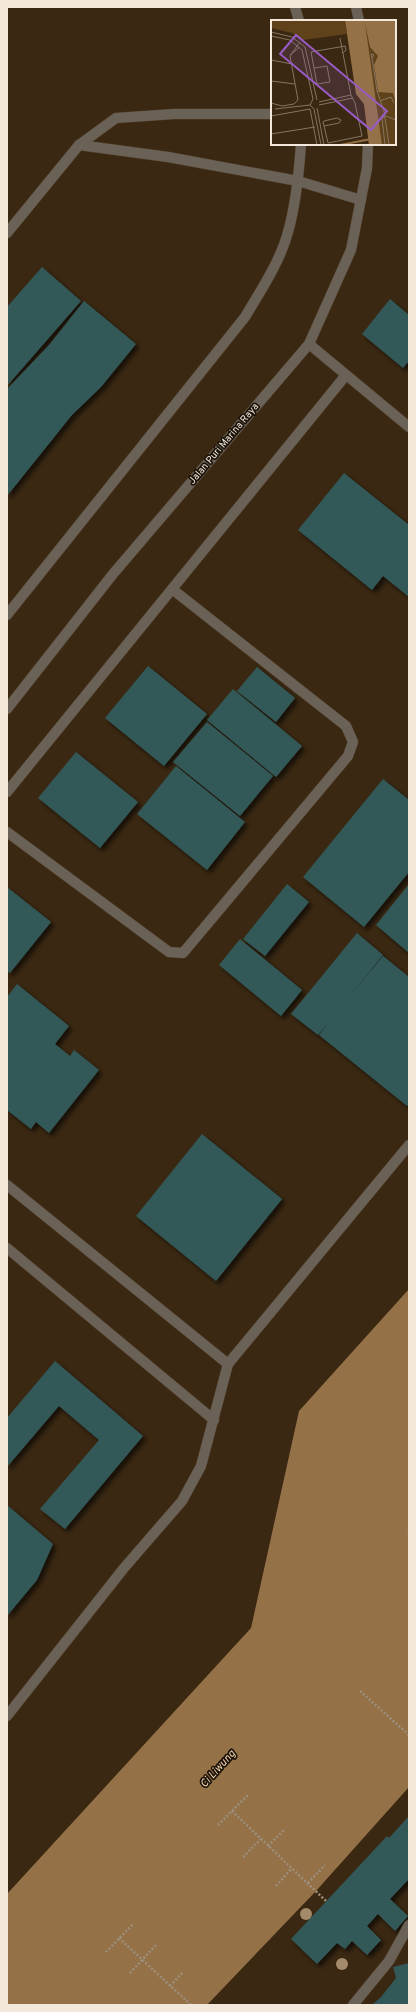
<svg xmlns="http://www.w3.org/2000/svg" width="416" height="2012" viewBox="0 0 416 2012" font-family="Overpass,sans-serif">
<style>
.water{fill:#947146}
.building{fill:#325858;filter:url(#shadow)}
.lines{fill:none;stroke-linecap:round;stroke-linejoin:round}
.minor-casing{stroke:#54432e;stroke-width:11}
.path{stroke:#9d8f7d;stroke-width:2.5;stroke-dasharray:2 2;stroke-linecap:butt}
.minor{stroke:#6a6157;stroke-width:10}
.tree{fill:#a48a6b}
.labels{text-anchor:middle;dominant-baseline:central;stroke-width:3.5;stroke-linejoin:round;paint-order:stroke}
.street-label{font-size:10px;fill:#f3e8da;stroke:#1b1309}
.water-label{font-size:11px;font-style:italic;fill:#fbdab4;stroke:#1b1309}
.inset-river{fill:none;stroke:#947146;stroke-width:2}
.inset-road{fill:none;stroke:#847562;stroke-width:1}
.view{fill:#995bc6;fill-opacity:0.15;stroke:#995bc6;stroke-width:2}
.inset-edge{fill:none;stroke:#f3e8da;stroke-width:2}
</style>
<defs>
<filter id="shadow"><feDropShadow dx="3.5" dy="3.5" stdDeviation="2" flood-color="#0009"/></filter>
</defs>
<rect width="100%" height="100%" fill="#3a2812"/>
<path class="water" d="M409,1289v498l-93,104 -109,114h-200v-111l244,-266 48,-217z"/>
<g class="building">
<path d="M42,267l39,34 -74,85v-79z"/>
<path d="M390,299l19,16v46l-6,7 -41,-34z"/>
<path d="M84,301l52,43 -35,43 -29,28 -65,81v-107l42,-44z"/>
<path d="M344,473l65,52v72l-26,-21 -11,14 -74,-60z"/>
<path d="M148,666l59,48 -43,52 -59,-48z"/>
<path d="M257,667l38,31 -19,24 -39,-31z"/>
<path d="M233,689l69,57 -26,31 -69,-57z"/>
<path d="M207,722l66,54 -33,40 -67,-54z"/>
<path d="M76,752l62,50 -38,46 -62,-50z"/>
<path d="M176,766l69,56 -38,48 -70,-56z"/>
<path d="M383,779l26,21v72l-45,55 -61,-50z"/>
<path d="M287,884l22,18 -44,54 -22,-17z"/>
<path d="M409,884v69l-33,-28z"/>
<path d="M7,887l44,35 -41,51 -3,-2z"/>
<path d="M357,933l26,22 -33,41 33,-40 26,21v126l-2,3 -88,-71 10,-13 -11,13 -27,-21z"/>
<path d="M240,939l62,51 -21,26 -62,-51z"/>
<path d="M17,984l52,42 -14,18 15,12 4,-6 25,20 -50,63 -13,-11 -5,7 -24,-19v-113z"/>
<path d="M202,1134l80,65 -66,82 -80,-65z"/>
<path d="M55,1361l88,75 -78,93 -25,-20 59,-69 -40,-34 -52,61v-49z"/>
<path d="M7,1505l46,39 -16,36 -30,36z"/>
<path d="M409,1816v63l-19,20 18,17 -13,15 -17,-17 -11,12 14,14 -14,15 -15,-14 -7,8 -8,-6 -20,21 -26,-25 96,-103 2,2z"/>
<path d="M409,1963v42h-37l9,-8 15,-19 -3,-11z"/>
</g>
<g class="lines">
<g class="minor-casing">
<g id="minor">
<path d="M295,7l4,14"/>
<path d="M356,7l3,14"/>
<path d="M79,145l89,12 130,24 63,19"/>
<path d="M7,233l72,-88 37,-27 58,-4h98"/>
<path d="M309,344l100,83"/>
<path d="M7,615l238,-298c16,-27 35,-55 43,-85 8,-28 11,-59 13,-88"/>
<path d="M7,709l106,-135 196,-230 42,-94 16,-82 1,-24"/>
<path d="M7,792l339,-417"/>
<path d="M7,832l162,120 14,1 165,-197 5,-14 -7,-16 -174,-137"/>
<path d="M7,1185l221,179"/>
<path d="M7,1248l207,172"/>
<path d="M7,1716l117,-148 58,-67 19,-35 27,-102 181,-219"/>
<path d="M353,2005l36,-44 20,-36"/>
</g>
</g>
<g class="path">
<path d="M408,1532l1,-1"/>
<path d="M360,1691l49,44"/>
<path d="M232,1811l94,90"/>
<path d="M218,1825l30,-30"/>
<path d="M268,1846l17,-17"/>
<path d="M243,1857l18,-18"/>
<path d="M308,1883l17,-18"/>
<path d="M276,1886l16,-18"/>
<path d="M119,1938l72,67"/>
<path d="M106,1952l27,-28"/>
<path d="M130,1973l26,-28"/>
<path d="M170,1986l13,-14"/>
</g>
<use href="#minor" class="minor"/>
</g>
<g class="tree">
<circle cx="306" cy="1914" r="6"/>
<circle cx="342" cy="1964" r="6"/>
</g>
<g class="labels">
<g class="street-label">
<text transform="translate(224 444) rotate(-50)">Jalan Puri Marina Raya</text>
</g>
<g class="water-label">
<text transform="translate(218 1769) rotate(-48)">Ci Liwung</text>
</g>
</g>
<g transform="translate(271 20)">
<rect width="125" height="125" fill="#3a2812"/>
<path d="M0,0h74l2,14 18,-14h31v125h-27l-5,-41 -8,-10 -9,-60 -44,6 -11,-7 -21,-5z" fill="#60421a"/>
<path d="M74,0h51v84l-3,-11 -15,-1 -4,-27 4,-9 -8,-9 -5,-24 17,122h-13l-5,-41 -8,-10z" fill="#947146"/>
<path class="inset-river" d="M69,125l31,-6"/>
<path class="inset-road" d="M0,12l21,5 13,10 12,53M0,16l19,4 12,10 11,49M40,32l6,32 13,-2 -3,-16 -13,2M40,32l34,-6 1,4 -3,3M19,35l10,-8M101,38l-1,-4 3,1 -2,3 5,33 7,20 5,34M0,40l21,4M0,61l24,3M42,79l-3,6 4,4M109,81l11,-4 3,6M48,82l32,-7M0,83l11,3 12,-2 4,-4 -8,-44 10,-14M48,85l34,-7M46,88l7,37M4,89l35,-4M43,89l7,36M0,96l39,-7 7,36M53,106l15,-3 2,-3 -4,-2 -13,3 -1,1 1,4 4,17 34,-7 -7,-33 -4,-8 -11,-57M0,114l44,-7M114,125l-3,-27 4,-2 10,4"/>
<path class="view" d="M25,15l91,76 -16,19 -91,-76z"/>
<rect width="125" height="125" class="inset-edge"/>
</g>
<rect width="416" height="2012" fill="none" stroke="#f3e8da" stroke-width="16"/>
</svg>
